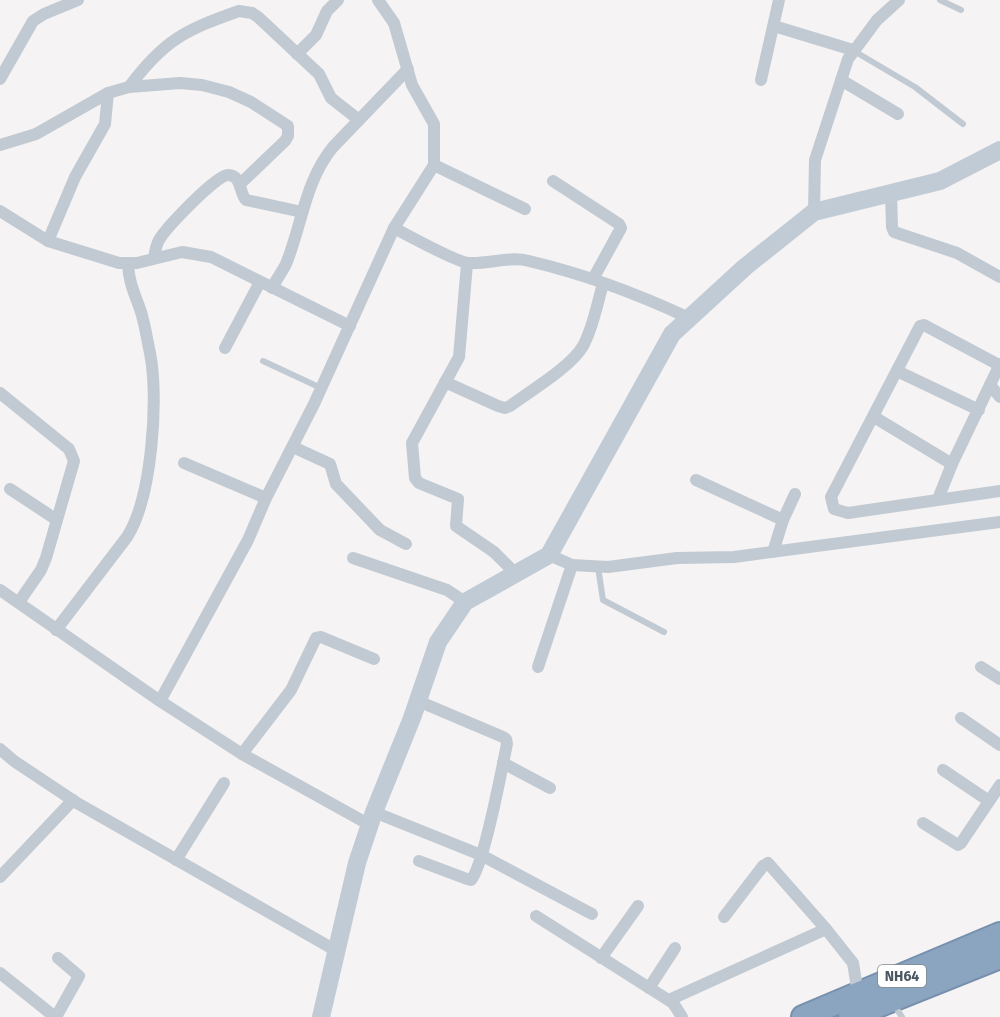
<svg xmlns="http://www.w3.org/2000/svg" width="1000" height="1017" viewBox="0 0 1000 1017" font-family="'Fira Sans',sans-serif">
<style>
.lines{fill:none;stroke-linecap:round;stroke-linejoin:round}
.highway-casing{stroke:#7690ad;stroke-width:26}
.lane{stroke:#c1cad2;stroke-width:6}
.street{stroke:#c1cad2;stroke-width:12}
.secondary{stroke:#c1cbd6;stroke-width:18}
.highway{stroke:#8ba5c1;stroke-width:22}
.labels{text-anchor:middle;dominant-baseline:central;stroke-width:5;stroke-linejoin:round;paint-order:stroke}
.shield{fill:#fff;stroke:#808990;stroke-width:1.5}
.shield-label{font-size:14px;font-weight:bold;fill:#4a5661}
</style>
<rect width="100%" height="100%" fill="#f5f3f3"/>
<g class="lines">
<g class="highway-casing">
<g id="highway">
<path d="M803,1017l197,-83"/>
<path d="M850,1017l150,-60"/>
</g>
</g>
<g class="lane">
<path d="M940,0l21,10"/>
<path d="M854,51l61,36 48,37"/>
<path d="M263,361l58,27"/>
<path d="M598,567l5,33 61,32"/>
<path d="M894,1005l8,12"/>
</g>
<g class="street">
<path d="M774,26l79,24"/>
<path d="M297,54l19,-19 11,-24 11,-11"/>
<path d="M0,79l33,-58 11,-7 34,-14"/>
<path d="M761,80l18,-80"/>
<path d="M841,80l57,34"/>
<path d="M129,87c35,-47 56,-57 110,-76l13,2 6,4 61,57 12,24 28,22"/>
<path d="M0,145l36,-11 72,-41 21,-6 51,-4 22,2 27,7 22,10 37,24v10l-3,5 -45,43"/>
<path d="M434,165l91,44"/>
<path d="M553,181l66,43 2,4 -28,51"/>
<path d="M891,193l1,34 2,5 63,21 43,24"/>
<path d="M0,211l48,30 71,22h18l45,-11 29,5 139,69"/>
<path d="M814,212l1,-52 33,-101 29,-39 22,-20"/>
<path d="M394,228c13,7 65,35 75,35 21,1 39,-7 60,-2 55,13 109,33 160,57"/>
<path d="M48,241l27,-64 30,-53 3,-31"/>
<path d="M154,258c1,-6 2,-13 5,-18 7,-12 57,-65 69,-65 14,0 11,18 18,25l56,12"/>
<path d="M467,264l-8,93 -47,86 3,35 4,5 39,16 -2,27 38,26 22,22"/>
<path d="M272,288c4,-8 10,-16 14,-24 16,-39 19,-83 47,-117l75,-78"/>
<path d="M225,348l35,-66"/>
<path d="M999,365l-75,-40 -4,1 -89,171 3,12 14,4 152,-22"/>
<path d="M897,371l82,39"/>
<path d="M445,382l53,24 7,2 5,-2c20,-15 61,-39 73,-60 10,-18 14,-42 20,-62"/>
<path d="M990,385l10,12"/>
<path d="M0,393l69,56 5,12 -28,97 -5,12 -22,32"/>
<path d="M874,417l78,47"/>
<path d="M293,447l37,17 6,20 44,46 26,14"/>
<path d="M184,463l82,35"/>
<path d="M696,480l87,40"/>
<path d="M10,489l47,31"/>
<path d="M938,499l14,-35 48,-100"/>
<path d="M773,552l10,-32 12,-26"/>
<path d="M549,555l23,10 36,2 69,-9 57,-1 266,-35"/>
<path d="M353,558l94,32 18,12"/>
<path d="M0,590l160,111 82,53 128,71"/>
<path d="M56,630l71,-93c25,-39 32,-139 23,-184 -3,-14 -5,-28 -9,-41 -6,-18 -12,-28 -13,-48"/>
<path d="M538,667l34,-102"/>
<path d="M981,667l19,12"/>
<path d="M160,701l88,-161 18,-42 48,-94 80,-176 40,-63v-41l-22,-39 -18,-62 -16,-23"/>
<path d="M418,701l85,36 3,2 1,5c-5,24 -23,121 -36,136l-4,-1 -48,-18"/>
<path d="M961,718l39,27"/>
<path d="M0,749l14,12 63,42 258,147"/>
<path d="M242,754l49,-64 25,-52 5,-1 53,22"/>
<path d="M503,763l47,25"/>
<path d="M943,770l46,31"/>
<path d="M374,812l107,43 111,59"/>
<path d="M923,823l35,22 3,-2 39,-58"/>
<path d="M176,860l48,-77"/>
<path d="M0,877l73,-77"/>
<path d="M536,916l137,87 9,14"/>
<path d="M724,917l39,-51 5,-3 58,66 27,34 5,31"/>
<path d="M601,958l37,-52"/>
<path d="M0,973l55,44"/>
<path d="M649,988l26,-40"/>
<path d="M669,1000l157,-71"/>
<path d="M56,1017l23,-41 -21,-18"/>
</g>
<path class="secondary" d="M321,1017l36,-154 17,-51 38,-94 26,-76 27,-40 84,-47 123,-221 73,-67 69,-55 126,-31 60,-31"/>
<use href="#highway" class="highway"/>
</g>
<g class="labels">
<rect class="shield" x="878" y="965" width="48" height="22" rx="4.5"/>
<g class="shield-label">
<text x="902" y="976">NH64</text>
</g>
</g>
</svg>
